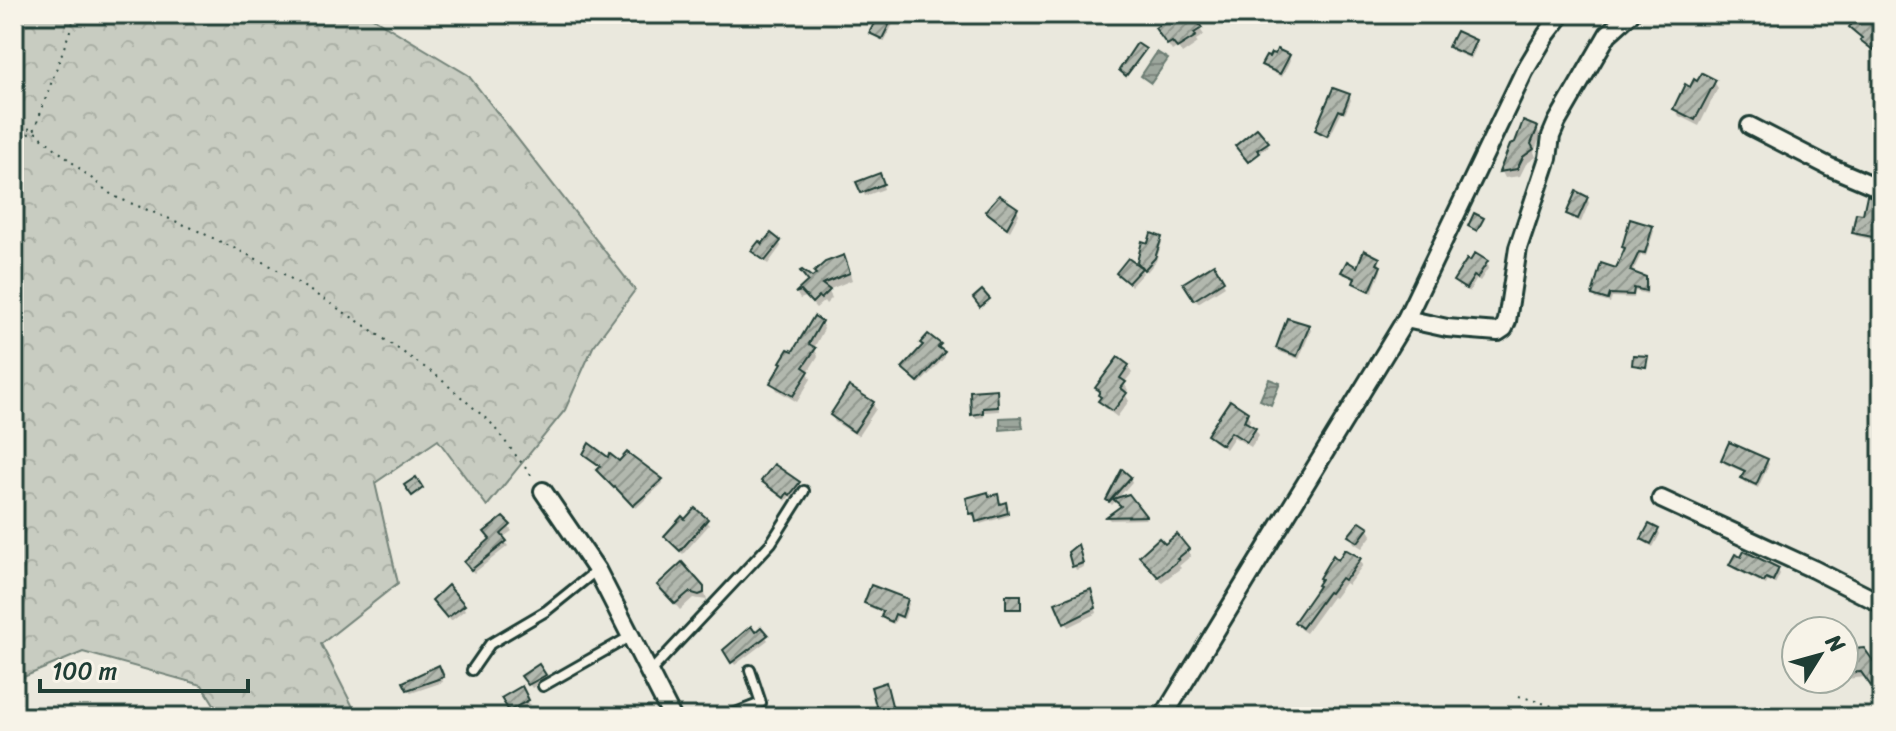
<svg xmlns="http://www.w3.org/2000/svg" width="1896" height="731" viewBox="0 0 1896 731" font-family="Sriracha,sans-serif">
<style>
.forest{fill:url(#forest-crowns);stroke:#74847a;stroke-width:2}
.water{fill:url(#water-rules);stroke:#6a7c72;stroke-width:2}
.shadow{fill:#0003}
.building{fill:url(#building-hatch);stroke:#1f3d34;stroke-width:2}
.lines{fill:none;stroke-linecap:round;stroke-linejoin:round}
.lane-casing{stroke:#1f3d34;stroke-width:14}
.street-casing{stroke:#1f3d34;stroke-width:22}
.path{stroke:#1f3d34;stroke-width:2;stroke-dasharray:2 6;stroke-linecap:butt}
.lane{stroke:#f7f3e8;stroke-width:8}
.street{stroke:#f7f3e8;stroke-width:16}
</style>
<defs>
<pattern id="forest-crowns" width="20" height="18" patternUnits="userSpaceOnUse" patternTransform="scale(2)"><rect width="20" height="18" fill="#c8ccc1"/><path d="M2 6a3 3 0 1 1 6 0M12 15a3 3 0 1 1 6 0" fill="none" stroke="#abb0a6"/></pattern>
<pattern id="water-rules" width="6" height="5" patternUnits="userSpaceOnUse" patternTransform="scale(2)"><rect width="6" height="5" fill="#9ca69c"/><path d="M0 2.5h6" fill="none" stroke="#7f8880"/></pattern>
<pattern id="building-hatch" width="6" height="6" patternUnits="userSpaceOnUse" patternTransform="scale(2)"><rect width="6" height="6" fill="#b2b8ae"/><path d="M-1 1l2-2M0 6l6-6M5 7l2-2" fill="none" stroke="#90978e"/></pattern>
</defs>
<rect width="100%" height="100%" fill="#eae8dd"/>
<filter id="ink" filterUnits="userSpaceOnUse"><feTurbulence type="fractalNoise" baseFrequency=".0125" numOctaves="2"/><feDisplacementMap in="SourceGraphic" scale="16" xChannelSelector="R" yChannelSelector="G"/><feConvolveMatrix kernelMatrix="1 2 1 2 8 2 1 2 1" color-interpolation-filters="sRGB"/></filter>
<g filter="url(#ink)">
<path class="forest" d="M14,14h352l102,61 167,215 -42,57 -28,63 -78,96 -49,-66 -63,43 23,100 -77,61 32,63 -5,10h-126l-20,-32 -119,-33 -69,29z"/>
<g class="water">
<path d="M1157,52l11,7 -17,24 -10,-7z"/>
<path d="M1269,379l11,4 -9,22 -11,-5z"/>
<path d="M1021,417l2,11 -23,2v-12z"/>
</g>
<g class="shadow">
<path d="M1179,14h11l14,21 -8,5 2,3 -16,11 -4,-7 -6,4 -14,-22z"/>
<path d="M1853,14h12l17,18v13l-6,8 -11,-9 -1,-5 -13,-12 2,-2 -4,-6z"/>
<path d="M891,21l2,3 -9,18 -10,-6 -2,-3z"/>
<path d="M1475,41l2,5 -6,13 -18,-8 -2,-4z"/>
<path d="M1288,56l2,4 -8,17 -16,-8 -2,-4z"/>
<path d="M1714,82l4,6 -19,38 -20,-10 -4,-7 16,-19z"/>
<path d="M1349,96l2,4 -6,14 -3,-2 -13,26 -10,-4 -2,-4z"/>
<path d="M1537,129l4,7 -7,16 2,5 -10,7 -6,12 -15,2 -3,-6z"/>
<path d="M1267,143l2,3 -22,14 -7,-10z"/>
<path d="M881,179l3,10 -19,7 -6,-13z"/>
<path d="M1587,198l2,5 -8,19 -10,-4 -3,-4z"/>
<path d="M1878,201l2,4 -2,13 4,1v17l-6,-1 -1,5 -19,-4 -2,-4z"/>
<path d="M1017,210l2,4 -9,17 -20,-16 -3,-4z"/>
<path d="M1652,227l2,4 -8,25 -5,-1 -9,18 13,5 3,5 -1,11 -12,-3 -1,7 -22,-1 -2,6 -14,-4 -2,-4 23,-24z"/>
<path d="M1160,238l2,4 -6,19 -9,11 -6,-6 8,-20z"/>
<path d="M779,242l2,4 -13,18 -12,-9 -3,-4z"/>
<path d="M1379,260l2,11 -9,22 -15,-7 -1,-5 -10,-6 -2,-3 14,-2z"/>
<path d="M1486,263l3,4 -9,14 -3,-2 -8,13 -12,-7 -2,-4z"/>
<path d="M847,264l5,16 -24,10 4,8 -6,6 -2,-3 -8,7 -10,-11 -6,2 -3,-5 15,-15z"/>
<path d="M1213,267l12,19 -27,17 -12,-19z"/>
<path d="M1141,269l2,4 -12,13 -12,-13z"/>
<path d="M821,322l3,7 -10,19 4,8 -10,16 3,7 -14,23 -20,-12 -4,-7 21,-29z"/>
<path d="M1308,326l3,4 -12,29 -19,-7 -2,-4z"/>
<path d="M939,345l2,4 -1,1 5,7 -25,27 -14,-12z"/>
<path d="M1128,367l4,6 -8,10 4,7 -3,4 4,7 -12,16 -13,-10 -3,-6v-7l-3,-6z"/>
<path d="M996,391l2,4 1,16 -15,1v5l-8,1 -3,-4z"/>
<path d="M872,403l4,6 -18,27 -23,-14 -3,-6z"/>
<path d="M1247,413l3,7 -2,5 7,4 4,6 -8,12 -17,-10 -8,12 -13,-8 -3,-6z"/>
<path d="M585,454l35,9 42,17 1,3 -27,25 -18,-20 -1,2 -16,-16v-6z"/>
<path d="M1723,460h43l3,4 -11,24 -13,-6 -2,-4 3,-5 -21,-9z"/>
<path d="M1130,478l2,4 -20,23 -1,-1 -3,-4z"/>
<path d="M763,481l35,3 2,3 -8,11 -2,-2 -4,5 -21,-16z"/>
<path d="M1128,497l18,22 -36,1 -2,-2 14,-11z"/>
<path d="M1000,506l7,2 1,8 -28,8 -3,-8 -4,1 -2,-4z"/>
<path d="M1882,507v22l-3,-2 -3,-5z"/>
<path d="M696,510l13,15 -26,29 -14,-13z"/>
<path d="M503,520l9,11 -10,7 6,8 -34,27 -6,-6 24,-27z"/>
<path d="M1368,528l4,7 -10,13 -8,-5 -3,-7z"/>
<path d="M1658,530l2,4 -7,13 -7,-4 -3,-4z"/>
<path d="M1165,547l22,3 4,6 -12,10 2,2 -19,14 -16,-19z"/>
<path d="M1079,550l5,17 -8,3 -2,-4z"/>
<path d="M1359,559l4,6 -15,20 -3,-2 -11,15 -2,-1 -26,36 -6,-4 -4,-7 43,-60z"/>
<path d="M1731,565l47,5 2,4 -5,10 -7,-3 -2,4 -32,-16z"/>
<path d="M659,585l44,3 4,12 -14,-2 -13,12z"/>
<path d="M1092,595l5,18 -29,14 -11,-23z"/>
<path d="M907,601l2,3 -5,15 -7,-2 -3,7 -9,-3 -2,-4 2,-4 -16,-6 -2,-4z"/>
<path d="M436,604l27,2 2,4 -14,11z"/>
<path d="M761,630l7,10 -33,25 -10,-14z"/>
<path d="M1844,652l38,24v11l-6,4 -9,-14 -23,2z"/>
<path d="M538,667l9,13 -15,8 -8,-11z"/>
<path d="M438,669l5,13 -32,11 -5,-10z"/>
<path d="M521,689l9,16 -17,9 -9,-15z"/>
</g>
<g class="building">
<path d="M879,14l13,5 -10,20 -13,-6z"/>
<path d="M1175,14h17l10,14 -8,5 2,3 -19,12 -5,-6 -5,3 -12,-17z"/>
<path d="M1840,14h23l19,15v9l-9,12 -13,-10 2,-2 -13,-11 3,-4z"/>
<path d="M1456,31l20,9 -7,16 -21,-9z"/>
<path d="M1137,43l9,6 -20,27 -7,-6z"/>
<path d="M1277,49l13,6 -10,19 -19,-9 5,-9 3,1 2,-4 4,1z"/>
<path d="M1702,73l14,7 -21,40 -22,-11 12,-25 5,3 4,-8 3,2z"/>
<path d="M1333,88l17,6 -7,18 -4,-2 -12,26 -12,-6z"/>
<path d="M1523,121l15,6 -7,17 3,5 -11,8 -6,12 -18,3 11,-27 5,-3z"/>
<path d="M1257,128l12,14 -12,8 3,3 -12,9 -13,-16z"/>
<path d="M880,173l4,11 -23,9 -5,-11z"/>
<path d="M1576,191l12,6 -10,22 -12,-5z"/>
<path d="M999,195l19,13 -11,20 -22,-17z"/>
<path d="M1867,195l12,4 -3,17 1,3 5,1v14l-8,-2 -1,5 -21,-4 4,-20 7,1z"/>
<path d="M1474,213l10,5 -7,13 -9,-5z"/>
<path d="M1630,219l23,7 -8,27 -6,-1 -9,19 16,6v14l-12,-3 -1,7 -23,-1 -2,6 -16,-5 9,-32 15,5 9,-20 -3,-1z"/>
<path d="M771,233l10,8 -16,20 -14,-10 8,-10 3,3z"/>
<path d="M1151,233l11,4 -7,21 -11,12 -7,-8 5,-21 6,2z"/>
<path d="M1364,250l16,8 -3,6 4,2 -11,25 -17,-8 2,-5 -14,-6 6,-11 10,6z"/>
<path d="M1475,253l13,8 -11,17 -3,-2 -8,13 -13,-8 14,-22 3,2z"/>
<path d="M844,255l6,18 -28,11 8,6 -9,9 -2,-3 -7,7 -11,-12 -6,2 13,-12 -8,-10 2,-1 10,7 4,-3 -2,-2 11,-10z"/>
<path d="M1128,258l14,10 -14,15 -12,-10z"/>
<path d="M1214,264l10,17 -30,19 -11,-17z"/>
<path d="M982,290l8,9 -10,8 -7,-9z"/>
<path d="M814,316l8,5 -13,23 7,4 -13,19 6,4 -16,25 -23,-13 12,-20 -2,-1 8,-13 5,2z"/>
<path d="M1287,318l23,7 -13,31 -21,-8z"/>
<path d="M928,334l13,10 -3,3 7,5 -27,30 -16,-14 21,-23 -3,-2z"/>
<path d="M1633,355l15,1 -2,11 -14,-2z"/>
<path d="M1118,357l11,8 -9,13 6,4 -5,6 6,5 -14,18 -15,-10 3,-4 -3,-2 2,-4 -5,-3z"/>
<path d="M849,386l25,16 -20,30 -24,-17z"/>
<path d="M997,389l1,18 -15,1v5l-12,2 -1,-24z"/>
<path d="M1230,400l18,12 -4,9 12,7 -9,14 -16,-10 -9,13 -15,-10z"/>
<path d="M1729,442l39,17 -12,26 -15,-7 4,-7 -24,-11z"/>
<path d="M589,443l19,14 2,-3 9,7 8,-9 36,27 -30,27 -18,-19 -1,1 -18,-18 4,-4 -17,-12z"/>
<path d="M774,464l26,18 -10,13 -3,-2 -3,5 -23,-17z"/>
<path d="M1122,469l9,8 -22,25 -3,-2z"/>
<path d="M416,477l7,11 -11,8 -8,-11z"/>
<path d="M988,492l1,4 9,-2 2,10 6,-2 2,11 -32,9 -2,-9 -4,1 -4,-16z"/>
<path d="M1129,494l17,22 -40,1 15,-11 -8,-7z"/>
<path d="M695,508l13,11 -28,32 -16,-15 18,-20 3,3z"/>
<path d="M503,517l8,8 -10,9 6,7 -36,29 -7,-8 26,-23 -6,-7z"/>
<path d="M1360,521l9,6 -11,15 -10,-6z"/>
<path d="M1649,524l10,5 -8,15 -10,-5z"/>
<path d="M1177,534l12,15 -12,10 2,1 -21,17 -19,-21 20,-18 6,6z"/>
<path d="M1078,544l5,19 -11,4 -4,-15z"/>
<path d="M1345,549l16,9 -12,18 -5,4 -3,-2 -11,15 -2,-1 -26,36 -8,-6 25,-36 -2,-1 4,-6 -2,-1 14,-23 5,5z"/>
<path d="M1744,551l35,17 -6,13 -7,-3 -2,4 -35,-17 6,-11 6,3z"/>
<path d="M682,562l22,25v6l-5,2 -10,-3 -14,12 -18,-19z"/>
<path d="M448,585l17,20 -18,13 -15,-18z"/>
<path d="M871,585l37,14 -6,18 -7,-3 -3,8 -11,-5 2,-6 -19,-8z"/>
<path d="M1091,589l5,19 -32,16 -9,-21z"/>
<rect x="1006" y="595" width="15" height="14"/>
<path d="M751,626l4,6 6,-5 7,8 -37,28 -8,-13z"/>
<path d="M1864,648l18,25v5l-11,8 -10,-14 -17,1v-23z"/>
<path d="M539,664l7,11 -18,10 -7,-9z"/>
<path d="M439,665l5,12 -37,13 -4,-8z"/>
<path d="M886,682l9,35h-16l-8,-30z"/>
<path d="M522,686l7,14 -20,11 -8,-13z"/>
</g>
<g class="lines">
<g class="lane-casing">
<g id="lane">
<path d="M472,670l18,-26 56,-33 51,-41"/>
<path d="M650,672l121,-129 33,-52"/>
<path d="M543,686l88,-50"/>
<path d="M725,717l36,-14 -11,-33"/>
</g>
</g>
<g class="street-casing">
<g id="street">
<path d="M1750,126l80,41 52,22"/>
<path d="M1406,319l41,9 51,4 6,-4 3,-7 11,-73 30,-90 3,-22 6,-14 51,-88 22,-20"/>
<path d="M543,491l54,79 75,147"/>
<path d="M1661,499l152,70 69,35"/>
<path d="M1163,717l243,-398 118,-247 22,-37 16,-21"/>
</g>
</g>
<g class="path">
<path d="M14,121l20,10 79,65 79,32 79,38 93,59 73,51 54,47 43,56"/>
<path d="M14,142l20,-11 42,-117"/>
<path d="M1519,696l69,21"/>
<path d="M1881,717l1,-1"/>
</g>
<use href="#lane" class="lane"/>
<use href="#street" class="street"/>
</g>
</g>
<rect width="1896" height="731" fill="none" stroke="#f7f3e8" stroke-width="48"/>
<rect x="24" y="24" width="1848" height="683" fill="none" stroke="#1f3d34" stroke-width="3" filter="url(#ink)"/>
<g transform="translate(1820 655) rotate(53)"><circle r="38" fill="#f7f3e8" stroke="#a1aaa0" stroke-width="2"/>
<path d="M0-6L14 30L0 20L-14 30Z" fill="#1f3d34"/>
<text y="-12" font-size="22" font-weight="bold" text-anchor="middle" fill="#1f3d34">N</text>
</g>
<path d="M40 679v12h208v-12" fill="none" stroke="#1f3d34" stroke-width="4"/>
<text x="52" y="679" font-size="24" fill="#1f3d34" stroke="#f7f3e8" stroke-width="6" paint-order="stroke">100 m</text>
</svg>
